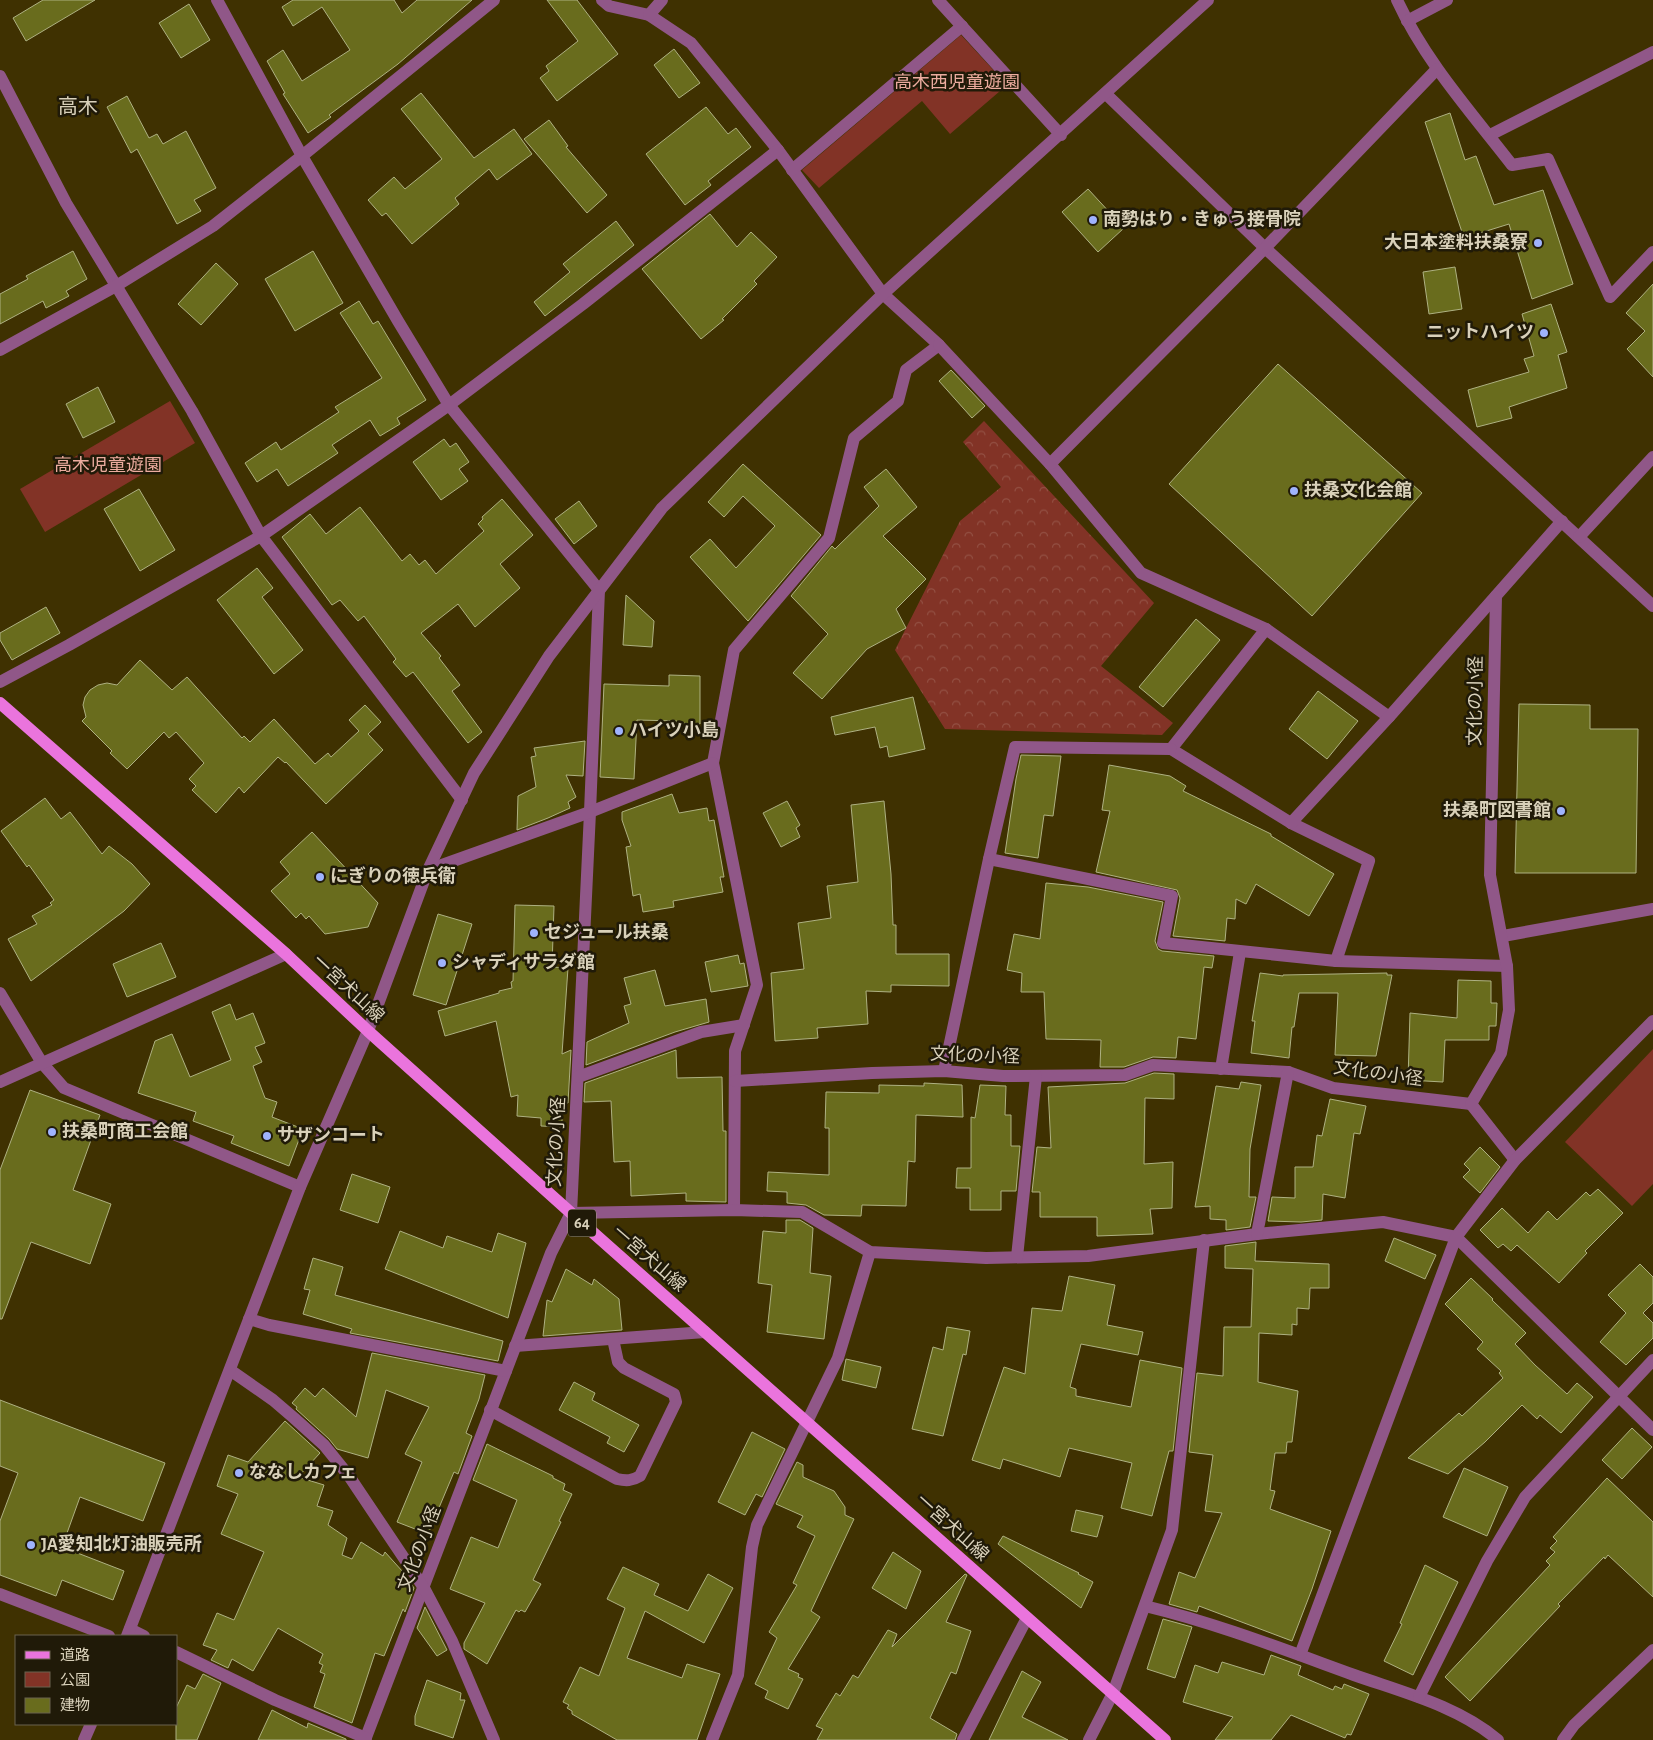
<svg xmlns="http://www.w3.org/2000/svg" width="1653" height="1740" viewBox="0 0 1653 1740" font-family="'Alegreya Sans','Noto Sans JP',sans-serif">
<style>
.forest{fill:url(#forest-crowns)}
.park{fill:#823326}
.building{fill:#696c1d;stroke:#aeb182}
.lines{fill:none;stroke-linecap:round;stroke-linejoin:round}
.minor{stroke:#905788;stroke-width:12}
.major{stroke:#ea74dd;stroke-width:12}
.poi-dot{fill:#9fb3fd;stroke:#201a08;stroke-width:2}
.labels{text-anchor:middle;dominant-baseline:central;stroke-width:5;stroke-linejoin:round;paint-order:stroke}
.shield{fill:#201a08;stroke:#a29a85;stroke-width:1}
.shield-label{font-size:16px;font-weight:bold;fill:#d9d1ba}
.park-label{font-size:18px;fill:#ecac9f;stroke:#201a08}
.poi-label{font-size:18px;font-weight:bold;fill:#d9d1ba;stroke:#201a08;text-anchor:start}
.street-label{font-size:18px;fill:#d9d1ba;stroke:#201a08}
.quarter-label{font-size:20px;fill:#d9d1ba;stroke:#201a08}
</style>
<defs>
<pattern id="forest-crowns" width="20" height="18" patternUnits="userSpaceOnUse" patternTransform="scale(1.25)"><rect width="20" height="18" fill="#823326"/><path d="M2 6a3 3 0 1 1 6 0M12 15a3 3 0 1 1 6 0" fill="none" stroke="#935043"/></pattern>
</defs>
<rect width="100%" height="100%" fill="#3f3101"/>
<path class="forest" d="M984,421l170,182 -53,63 72,57 -11,12 -217,-6 -50,-79 65,-129 41,-34 -38,-45z"/>
<g class="park">
<path d="M961,35l46,50 -57,49 -28,-33 -103,87 -17,-18z"/>
<path d="M170,401l25,42 -150,89 -25,-43z"/>
<path d="M1653,1049v135l-21,22 -67,-64z"/>
</g>
<g class="building">
<path d="M43,0h52l-69,41 -13,-23z"/>
<path d="M293,0h101l8,13 15,-13h55l-74,64 -69,51 2,2 -23,16 -25,-39 2,-1 -18,-32 16,-11 19,31 48,-31 -28,-43 -29,19 -11,-19z"/>
<path d="M547,0h30l41,54 -61,47 -17,-23 9,-7 -3,-5 32,-25z"/>
<path d="M189,4l21,36 -29,18 -22,-35z"/>
<path d="M674,49l26,34 -21,15 -25,-33z"/>
<path d="M421,93l53,65 40,-29 18,25 -35,26 -8,-11 -34,29 4,6 -47,40 -26,-31 -4,3 -14,-16 26,-23 11,12 37,-30 -41,-50z"/>
<path d="M127,96l22,42 8,-4 6,10 23,-13 30,57 -22,12 7,11 -24,13 -40,-75 -6,4 -24,-46z"/>
<path d="M706,107l22,27 8,-6 15,19 -43,34 3,4 -26,20 -39,-51z"/>
<path d="M1450,113l15,47 11,-4 18,49 49,-15 30,94 -41,15 -23,-75 -45,14 -39,-116z"/>
<path d="M549,120l19,26 -2,1 41,48 -20,18 -63,-74z"/>
<path d="M1088,189l36,39 -26,24 -36,-40z"/>
<path d="M710,214l27,33 14,-15 26,25 -23,24 3,3 -35,35 2,1 -23,19 -59,-70z"/>
<path d="M616,221l18,24 -89,71 -11,-14 36,-30 -7,-8z"/>
<path d="M73,251l14,28 -21,12 3,5 -23,12 -3,-7 -43,23v-30l28,-15 -2,-3z"/>
<path d="M313,251l30,52 -48,28 -30,-52z"/>
<path d="M216,263l22,21 -37,41 -23,-21z"/>
<path d="M1455,267l7,42 -33,5 -6,-42z"/>
<path d="M1653,284v93l-26,-28 18,-18 -19,-18z"/>
<path d="M359,301l14,23 5,-3 48,79 -29,18 3,6 -20,12 -10,-16 -38,25 6,8 -50,33 -11,-17 -20,13 -12,-19 31,-21 5,8 58,-38 -4,-5 47,-29 -42,-65z"/>
<path d="M1551,304l16,48 -9,3 9,33 -58,19 3,11 -35,9 -9,-37 61,-18 -5,-13 10,-3 -12,-42z"/>
<path d="M1278,364l144,129 -110,123 -143,-132z"/>
<path d="M951,370l34,36 -13,12 -33,-37z"/>
<path d="M98,387l17,35 -32,16 -17,-34z"/>
<path d="M444,439l6,8 6,-4 13,19 -10,7 9,12 -27,19 -28,-38z"/>
<path d="M743,464l78,71 -73,86 -58,-64 20,-18 26,29 39,-42 -32,-30 -19,21 -16,-15z"/>
<path d="M886,469l31,38 -34,29 43,43 -30,30 10,19 -39,21 -45,50 -29,-26 35,-39 -37,-38 41,-50 3,3 44,-43 -15,-19z"/>
<path d="M139,489l36,61 -35,21 -36,-62z"/>
<path d="M502,499l31,36 -33,29 20,24 -45,39 -17,-23 -37,29 20,23 -2,2 21,27 -8,6 30,41 -14,11 -55,-71 -7,5 -13,-15 3,-3 -32,-43 -6,5 -18,-21 -8,5 -50,-68 28,-23 16,20 34,-27 42,54 8,-7 9,11 6,-5 11,14 48,-43 -6,-7 5,-5 -1,-2z"/>
<path d="M579,501l18,25 -23,18 -19,-25z"/>
<path d="M257,568l16,20 -11,9 41,53 -29,24 -57,-74z"/>
<path d="M626,595l28,26 -2,26 -29,-2z"/>
<path d="M46,607l14,26 -48,27 -12,-20v-7z"/>
<path d="M1196,619l24,21 -57,67 -24,-20z"/>
<path d="M140,660l32,30 15,-13 55,61 2,-2 6,6 24,-23 41,45 13,-11 3,4 28,-26 -10,-11 16,-15 16,17 -13,12 15,16 -57,54 -40,-42 -1,1 -7,-6 -34,36 -5,-6 -23,26 -24,-23 4,-4 -7,-7 15,-16 -28,-31 -7,6 -5,-6 -37,37 -17,-16 2,-2 -30,-30 4,-4 -3,-12 2,-8 5,-7 8,-5 9,-2 10,2z"/>
<path d="M669,675l31,1v48l-23,-1v-2l-40,-1 -3,59 -34,-2 4,-93 65,2z"/>
<path d="M1318,691l40,30 -31,38 -38,-30z"/>
<path d="M913,697l12,52 -36,8 -2,-11 -7,2 -5,-21 -40,8 -4,-18z"/>
<path d="M1519,704l71,1v24h48l-2,144h-121z"/>
<path d="M585,741l-2,35 -17,-1 10,22 -8,5 2,6 -22,10 -31,12 1,-34 18,-9 -5,-30 5,-1 -2,-8z"/>
<path d="M1021,755l40,1 -8,60 -9,-1 -6,43 -33,-5 11,-74z"/>
<path d="M1109,765l61,11 16,10 -3,5 88,43v2l63,38 -25,42 -53,-32 -10,20 -10,-5 -1,20 -8,-1 -2,23 -52,-5 7,-38 -3,-8 -81,-18 14,-61 -8,-1z"/>
<path d="M672,794l7,19 28,-5 2,13 5,-1 10,57h-4l3,15 -50,9 1,6 -31,5 -3,-18 -7,2 -7,-49 5,-1 -9,-26v-8z"/>
<path d="M45,798l16,21 9,-7 32,42 7,-8 23,18 18,20 -26,27 -93,70 -23,-42 29,-15 -5,-8 20,-11 -2,-2 4,-3 -25,-35 -2,2 -26,-36z"/>
<path d="M787,801l13,24 -4,3 4,9 -19,10 -18,-34z"/>
<path d="M884,801l7,73 2,51h3v29h53v32l-58,-1v7l-25,-1 2,33 -51,4 1,10 -43,3 -4,-68 33,-4 -6,-46 33,-5 -4,-32 31,-4 -7,-77z"/>
<path d="M312,832l66,71 -10,24 -43,7 -16,-18 -3,3 -5,-6 -5,5 -25,-27 19,-17 -10,-12z"/>
<path d="M1046,883l42,4 75,15 -8,39 3,8 4,2 52,5 -2,12 -8,-1 -8,72 -18,-2 -2,21 -23,-1 -29,10h-24l1,-27 -55,-1 -2,-47h-23l1,-19 -15,-3 7,-36 26,5z"/>
<path d="M515,905l39,1 -2,61 16,1 -6,86 9,-4 -3,53h-6v24l-21,-1v-8l-24,-2 1,-21 -7,2 -15,-76 -51,15 -7,-25 61,-18v-2l13,-3 -1,-6 2,-1z"/>
<path d="M438,914l34,10 -26,81 -33,-10z"/>
<path d="M161,943l15,34 -49,20 -14,-33z"/>
<path d="M738,955l2,9 4,-1 4,23 -37,6 -6,-30z"/>
<path d="M655,970l10,36 41,-7 3,23 -34,10 -89,33 1,-23 42,-19 -5,-17 7,-2 -7,-26z"/>
<path d="M1260,973l23,3v-1l104,-2v2h5l-16,81 -41,-1 3,-62h-39l-5,34h-2l-3,31 -38,-5 4,-32h-3z"/>
<path d="M1458,980l33,1v22h6l-1,23h-7v14h-44l-2,42 -35,-2 2,-67 47,5z"/>
<path d="M230,1004l6,16 17,-7 12,30 -10,4 7,15 -9,4 12,32 12,4 -5,15 31,12 -14,37 -58,-23 3,-7 -41,-15 3,-9 -58,-19 17,-52 17,-7 18,43 41,-17 -19,-48z"/>
<path d="M676,1050l1,28 45,-1 1,54h3v71l-40,-1v-8l-55,3 -1,-35 -16,1 -3,-61 -27,1 1,-19z"/>
<path d="M1154,1073l20,1v25l-29,-1 -1,66 29,-2 -1,46 -22,1 3,25 -56,2v-19h-57v-25h-8l5,-45 14,1 -3,-61 77,-4z"/>
<path d="M1241,1082l20,3 -11,64 -1,48h7l-6,30 -24,3v-10l-16,-1v-13l-15,1 21,-121 23,3z"/>
<path d="M924,1083l38,2 1,32 -47,-2 -1,47 -7,-1 -2,45 -44,-1 -1,11 -37,-1 -18,-10 -19,-2v-11l-20,-1 1,-19 61,3v-47h-4l1,-36 53,1v-8l45,1z"/>
<path d="M980,1085l26,1 -1,29h6v31h9l-4,45h-15v19h-31v-22h-14l1,-20h14v-51l4,1z"/>
<path d="M30,1090l70,25 -27,75 38,14 -21,60 -59,-22 -29,77h-2v-149z"/>
<path d="M1330,1099l36,7 -6,28 -6,-1 -9,65 -22,-4 -1,26 -21,2 -33,-1 4,-24 23,1v-31h18l4,-32 5,1z"/>
<path d="M1480,1147l20,20 -20,26 -17,-16 7,-7 -6,-6z"/>
<path d="M352,1174l38,13 -12,36 -38,-13z"/>
<path d="M1598,1189l25,24 -38,38 2,2 -28,30 -42,-38 -6,6 -8,-7 -5,4 -18,-18 22,-22 26,25 20,-22 9,9 29,-28 4,4z"/>
<path d="M786,1220h14l13,8 -3,45 21,3 -7,63 -57,-7 5,-47 -14,-2 5,-52 23,2z"/>
<path d="M400,1231l43,17 4,-12 45,16 6,-19 28,10 -18,75 -123,-49z"/>
<path d="M1394,1238l42,17 -11,24 -40,-18z"/>
<path d="M1256,1242l-1,19 74,3v24h-19l-1,21 -12,-1v17l-5,-1v11l-33,-2 -1,49 40,9 -6,51h-5l-1,11h-11l-5,37 5,1 -5,18 61,22 -19,58 -20,52 -93,-35 -2,6 -28,-8 10,-32 16,6 27,-65 -17,-2 8,-56 -24,-3 8,-79 26,3 1,-49h27l2,-58 -28,-1v-22z"/>
<path d="M313,1258l30,9 -8,28 168,46 -5,20 -148,-28 2,-4 -49,-15 7,-24 -6,-1z"/>
<path d="M1640,1264l13,13v26l-10,10 10,10v15l-27,27 -26,-23 26,-29 -18,-18z"/>
<path d="M566,1269l26,16 2,-6 25,20 3,31 -79,6 4,-36 5,2z"/>
<path d="M1069,1276l46,9 -8,40 36,7 -5,23 -57,-11 -11,43 6,2v7l55,11 9,-47 42,8 -9,83h-4l-17,65 -31,-8 11,-45 -63,-15 -9,29 -57,-18 -3,10 -28,-9 32,-93 21,7 7,-66 30,3z"/>
<path d="M1471,1278l22,21 -1,1 34,33 -11,11 20,21 32,29 10,-11 16,14 -32,36 -21,-18 -3,4 -15,-14 -37,37 -37,32 -40,-16 51,-45 3,3 41,-38 -4,-5 2,-2 -24,-22 6,-7 -38,-38z"/>
<path d="M947,1327l23,4 -4,24 -3,-1 -20,82 -31,-7 21,-82 10,3z"/>
<path d="M372,1353l113,22 -6,24 -13,34 6,3 -14,38 -4,-2 -26,62 -31,-12 25,-60 -17,-8 24,-47 -43,-17 -18,68 -31,-9 -8,-10 -33,-30 1,-2 -5,-4 13,-15 10,9 8,-9 33,29z"/>
<path d="M846,1359l35,8 -5,21 -34,-8z"/>
<path d="M574,1382l21,11 -3,7 47,25 -15,27 -17,-9 3,-6 -51,-27z"/>
<path d="M0,1400l165,63 -22,58 -63,-24 -18,50 62,24 -11,29 -51,-20 -6,16 -56,-21v-54l18,-48 -18,-7z"/>
<path d="M285,1421l35,32 -22,24 26,8 -7,21 16,5 -5,14 19,13 -5,17 10,4 9,-17 22,14 2,-4 18,20 11,16 -9,24 -2,-3 -19,47 -9,-3 -23,70 -38,-16 11,-33 -5,-2 3,-7 -4,-2 4,-9 -45,-26 -25,43 -21,-12 -4,9 -17,-8 6,-10 -14,-5 14,-32 17,7 30,-68 -43,-18 17,-40 -21,-8 11,-31 20,7z"/>
<path d="M1632,1428l20,19 -30,32 -20,-19z"/>
<path d="M752,1432l33,17 -23,48 -6,-3 -11,21 -27,-13z"/>
<path d="M487,1444l66,32v2l12,6 -2,6 9,4 -13,27 2,1 -28,58 8,4 -16,28 -4,-2 -2,2 -3,-2 -29,54 -23,-15v-6l21,-40 -35,-14 21,-52 27,11 19,-48 -44,-20z"/>
<path d="M797,1462l6,3v12l31,14 11,16v8l9,4 -43,92 9,6 -32,52 11,5 -1,3 5,2 -15,30 -23,-11 3,-7 -13,-7 22,-46 -8,-6 28,-47 -4,-2 22,-47 -18,-9 6,-11 -27,-12z"/>
<path d="M1464,1468l44,19 -21,49 -44,-19z"/>
<path d="M1607,1478l46,44v75l-45,-42 -3,4 -1,-2 -46,47 2,2 -90,95 -25,-24 105,-112 -4,-4 9,-9 -5,-4 7,-7 -4,-4z"/>
<path d="M1076,1510l27,6 -6,21 -26,-6z"/>
<path d="M1003,1536l76,37 -1,1 15,8 -12,26 -83,-64z"/>
<path d="M893,1552l28,19 -15,38 -34,-21z"/>
<path d="M1425,1565l33,17 -45,93 -29,-14 18,-37 -2,-1z"/>
<path d="M623,1567l36,17 -5,11 34,16 20,-37 25,14 -29,55 -59,-32 -18,47 55,20 5,-14 33,10 -23,66h-80l-45,-26v-3l-5,-3 2,-3 -6,-3 17,-35 19,9 26,-68 -18,-9z"/>
<path d="M965,1574l2,1 -21,47 25,9 -15,43 -5,-2 -21,46 27,16 -2,6h-138l6,-11 -7,-3 20,-33 4,3 13,-21 5,3 30,-48 9,4 -5,13z"/>
<path d="M425,1607l22,43 -10,6 -20,-28z"/>
<path d="M1163,1619l29,8 -17,51 -28,-9z"/>
<path d="M1271,1655l30,11 -3,9 35,15 2,-4 7,3 2,-5 25,10 -18,41 -4,-1 -2,4 -54,-23 -20,25h-56l18,-23 -50,-15 12,-37 23,8 4,-11 42,13z"/>
<path d="M1022,1671l19,11 -19,35 46,23h-79z"/>
<path d="M203,1674l18,9 -24,57h-21v-32l11,-23 8,4z"/>
<path d="M427,1680l34,13 -1,7h5l-12,38 -38,-13v-9z"/>
<path d="M272,1710l35,18 1,-5 38,16v1h-88z"/>
</g>
<g class="lines">
<g class="minor">
<path d="M217,0l85,156 96,165 51,84 150,185 -9,222 -19,401 -20,40 -186,487"/>
<path d="M602,0l7,6 40,9 42,28 87,107 105,144 56,51 -33,25 -8,31 -44,37 -25,100 -95,112 -21,113 44,222 -22,66 -1,159"/>
<path d="M938,0l123,135"/>
<path d="M1397,0c28,61 74,112 115,165l36,-6 62,138 43,-45"/>
<path d="M649,15l13,-15"/>
<path d="M1407,21l40,-21"/>
<path d="M0,76l66,127 126,208 69,125 201,264"/>
<path d="M1106,94l159,154 388,358"/>
<path d="M1490,135l163,-83"/>
<path d="M792,170l170,-144"/>
<path d="M939,345l111,119 91,109 125,56 123,88"/>
<path d="M0,350l116,-64 97,-60 89,-70 192,-156"/>
<path d="M1050,464l215,-216 172,-179"/>
<path d="M1579,537l74,-80"/>
<path d="M1266,629l-95,120 120,74 78,38 -33,100 171,5"/>
<path d="M0,682l69,-37 192,-109 188,-131 134,-101 195,-154"/>
<path d="M1291,823l98,-106 173,-196"/>
<path d="M989,859l183,37 -9,47 173,18"/>
<path d="M428,870l162,-58 123,-49"/>
<path d="M1503,936l150,-27"/>
<path d="M0,993l42,70 22,25 236,99"/>
<path d="M1221,1069l19,-117"/>
<path d="M944,1071l45,-212 26,-112 156,2"/>
<path d="M578,1077l123,-45 43,-7"/>
<path d="M735,1081l137,-8 72,-2 59,5 122,-1 28,-10 135,7 45,16 138,16"/>
<path d="M0,1082l286,-128"/>
<path d="M1471,1104l30,-51 8,-43 -2,-44 -17,-91 6,-279"/>
<path d="M1471,1104l44,56"/>
<path d="M571,1213l163,-3 68,2 68,40 116,6 102,-2 169,-22 126,-12 73,15 197,193"/>
<path d="M1257,1234l31,-162"/>
<path d="M1017,1257l19,-181"/>
<path d="M249,1319l20,6 237,46"/>
<path d="M515,1346l190,-14"/>
<path d="M230,1370l43,30 21,18 30,27 25,31 75,112 28,53 42,99"/>
<path d="M490,1410l127,69c9,2 15,2 23,-3l36,-74 -2,-8 -50,-26 -6,-6 -5,-23"/>
<path d="M0,1594l109,42"/>
<path d="M1145,1606c71,17 140,44 209,69 48,17 104,31 144,65"/>
<path d="M130,1629l14,7"/>
<path d="M127,1636l173,-449 68,-156 60,-161 46,-97 75,-117 113,-148 221,-214 325,-294"/>
<path d="M176,1652l99,48 91,38"/>
<path d="M1300,1655l156,-418 59,-77 138,-139"/>
<path d="M1419,1697l68,-136 38,-64 128,-137"/>
<path d="M84,1740l7,-16"/>
<path d="M712,1740l26,-65 14,-128 5,-22 81,-167 32,-106"/>
<path d="M963,1740l64,-122"/>
<path d="M1089,1740l24,-47 59,-163 32,-290"/>
<path d="M1563,1740l11,-15 79,-75"/>
</g>
<path class="major" d="M0,703l286,251 82,77 203,182 594,527"/>
</g>
<g class="poi-dot">
<circle cx="1093" cy="220" r="5"/>
<circle cx="1538" cy="243" r="5"/>
<circle cx="1544" cy="333" r="5"/>
<circle cx="1294" cy="491" r="5"/>
<circle cx="619" cy="731" r="5"/>
<circle cx="1561" cy="811" r="5"/>
<circle cx="320" cy="877" r="5"/>
<circle cx="534" cy="933" r="5"/>
<circle cx="442" cy="963" r="5"/>
<circle cx="52" cy="1132" r="5"/>
<circle cx="267" cy="1136" r="5"/>
<circle cx="239" cy="1473" r="5"/>
<circle cx="31" cy="1545" r="5"/>
</g>
<g class="labels">
<rect class="shield" x="568" y="1209.5" width="28" height="27" rx="4"/>
<g class="shield-label">
<text x="582" y="1223">64</text>
</g>
<g class="park-label">
<text x="957" y="83">高木西児童遊園</text>
<text x="108" y="466">高木児童遊園</text>
</g>
<g class="poi-label">
<text x="1103" y="220">南勢はり・きゅう接骨院</text>
<text x="1528" y="243" text-anchor="end">大日本塗料扶桑寮</text>
<text x="1534" y="333" text-anchor="end">ニットハイツ</text>
<text x="1304" y="491">扶桑文化会館</text>
<text x="629" y="731">ハイツ小島</text>
<text x="1551" y="811" text-anchor="end">扶桑町図書館</text>
<text x="330" y="877">にぎりの徳兵衛</text>
<text x="544" y="933">セジュール扶桑</text>
<text x="452" y="963">シャディサラダ館</text>
<text x="62" y="1132">扶桑町商工会館</text>
<text x="277" y="1136">サザンコート</text>
<text x="249" y="1473">ななしカフェ</text>
<text x="41" y="1545">JA愛知北灯油販売所</text>
</g>
<g class="street-label">
<text transform="translate(1476 701) rotate(-89)">文化の小径</text>
<text transform="translate(348 989) rotate(43)">一宮犬山線</text>
<text transform="translate(975 1056) rotate(2)">文化の小径</text>
<text transform="translate(1378 1074) rotate(8)">文化の小径</text>
<text transform="translate(557 1142) rotate(-87)">文化の小径</text>
<text transform="translate(649 1259) rotate(41)">一宮犬山線</text>
<text transform="translate(952 1528) rotate(42)">一宮犬山線</text>
<text transform="translate(420 1549) rotate(-69)">文化の小径</text>
</g>
<g class="quarter-label">
<text x="78" y="107">高木</text>
</g>
</g>
<rect x="15" y="1635" width="162" height="90" fill="#201a08" stroke="#6a634f"/>
<rect x="25" y="1651" width="25" height="8" fill="#ea74dd" stroke="#6a634f"/>
<text x="60" y="1660" font-size="15" fill="#d9d1ba">道路</text>
<rect x="25" y="1672" width="25" height="15" fill="#823326" stroke="#6a634f"/>
<text x="60" y="1685" font-size="15" fill="#d9d1ba">公園</text>
<rect x="25" y="1698" width="25" height="15" fill="#696c1d" stroke="#6a634f"/>
<text x="60" y="1710" font-size="15" fill="#d9d1ba">建物</text>
</svg>
